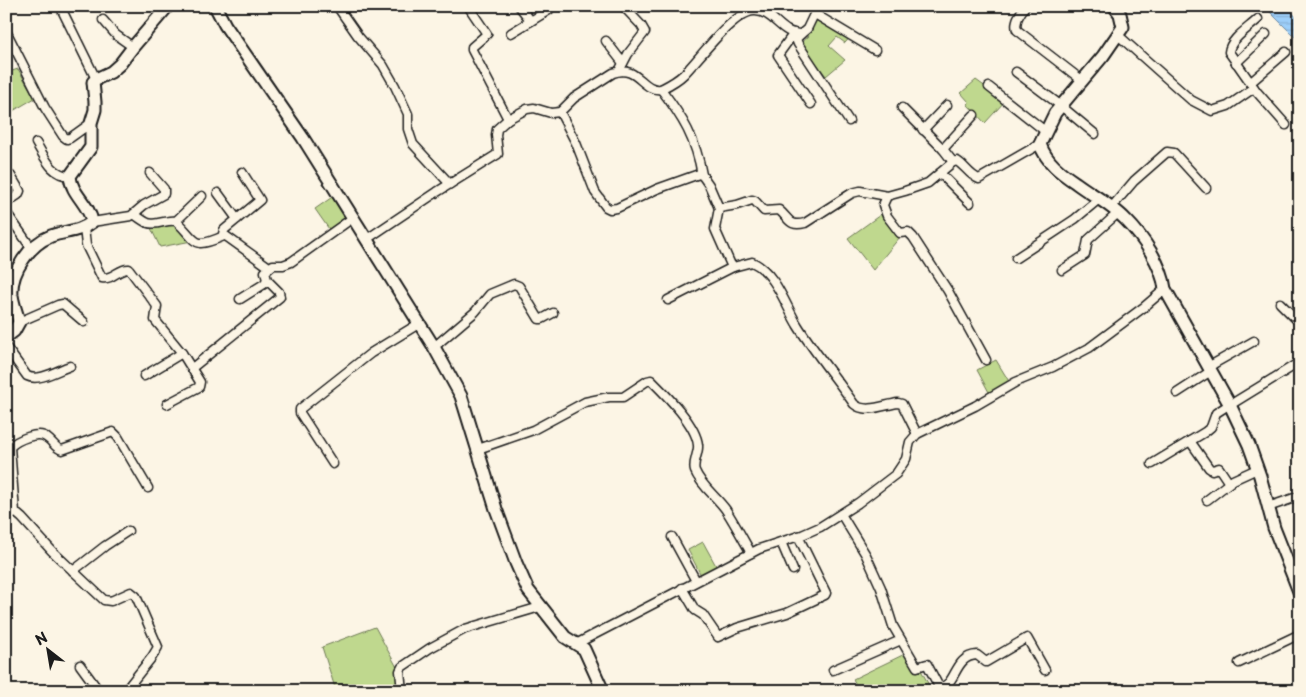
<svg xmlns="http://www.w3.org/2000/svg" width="1306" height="697" viewBox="0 0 1306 697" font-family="'Playpen Sans',sans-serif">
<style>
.green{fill:#bfd88e;stroke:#6e7a55}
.water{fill:url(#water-rules);stroke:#6987a1}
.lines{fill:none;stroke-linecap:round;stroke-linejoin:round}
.street-casing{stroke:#1c1c1c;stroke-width:11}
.secondary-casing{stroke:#1c1c1c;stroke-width:15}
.street{stroke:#fcf5e5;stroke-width:8}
.secondary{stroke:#fcf5e5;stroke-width:11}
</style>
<defs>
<pattern id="water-rules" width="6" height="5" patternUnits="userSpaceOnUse" patternTransform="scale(1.25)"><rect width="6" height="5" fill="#9dcffa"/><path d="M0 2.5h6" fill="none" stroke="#87b1d6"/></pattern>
</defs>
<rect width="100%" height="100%" fill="#fcf5e5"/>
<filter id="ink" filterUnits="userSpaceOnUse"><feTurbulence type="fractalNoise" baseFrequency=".02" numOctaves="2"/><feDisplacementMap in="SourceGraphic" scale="10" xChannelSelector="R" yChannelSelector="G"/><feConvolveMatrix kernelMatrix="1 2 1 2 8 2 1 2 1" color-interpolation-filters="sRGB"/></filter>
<g filter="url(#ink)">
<g class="green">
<path d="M817,14l36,20 -8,9 -8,-6 -8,9 16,14 -19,16 -25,-33 8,-7 -3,-4z"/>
<path d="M18,69l17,29 -29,17v-42z"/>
<path d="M976,80l29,21 -20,22 -17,-18 1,-3 -8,-9z"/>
<path d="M338,193l16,24 -23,15 -16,-23z"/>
<path d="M887,210l17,22 -31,38 -25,-32z"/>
<path d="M178,216l14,25 -32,6 -12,-25z"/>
<path d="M996,360l14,23 -20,11 -13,-24z"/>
<path d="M703,542l17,31 -16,8 -16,-31z"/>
<path d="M375,627l24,44 4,20h-67l-14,-44z"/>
<path d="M911,651l21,40h-73l-6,-12z"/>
</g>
<path class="water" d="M1264,6h22l14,15v21z"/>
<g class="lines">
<g class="street-casing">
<g id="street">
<path d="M60,6l36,73"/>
<path d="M337,6l21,30 25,29 12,21 13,28v15l5,15 37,40"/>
<path d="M468,6l19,28 -15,13v3l36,69"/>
<path d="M519,6l12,15"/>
<path d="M1025,6c-5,8 -11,15 -8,24l66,51"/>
<path d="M815,14l60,36"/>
<path d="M1258,19c-9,9 -28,20 -29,33l28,40 29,33"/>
<path d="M103,20l13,15 17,12"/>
<path d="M6,31l39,77 18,28 4,3 3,-1 21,-15"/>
<path d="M511,33l38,-23"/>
<path d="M794,33l-16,22 33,49"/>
<path d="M801,34l-5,5 2,5 51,77"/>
<path d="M1118,35l73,65 21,11 16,-5 26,-18"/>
<path d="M606,41l17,22"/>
<path d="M1236,63l30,-29"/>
<path d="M619,71l9,-17 17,-22 -4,-7 -18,-19"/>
<path d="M1016,72l44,33 35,29"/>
<path d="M1250,83l36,-31"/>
<path d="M989,87l56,44"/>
<path d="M661,89c22,29 35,50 41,86"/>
<path d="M902,108l41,41"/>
<path d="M560,112l16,31 19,49 11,15 4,2 7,-1 40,-19 42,-15 3,1 7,10 10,23 -4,21 16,36 2,2 19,-5c24,11 33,43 46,64 17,27 38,52 56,78 11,10 30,1 44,-1l4,1 15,30"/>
<path d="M923,130l24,-25"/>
<path d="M36,143c9,14 15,32 34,33"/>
<path d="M953,162l-10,-13 31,-34"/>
<path d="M242,172l18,28 -36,30 -1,4 46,33"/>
<path d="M6,173l5,3 9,15 -2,4 -12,8"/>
<path d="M940,173l30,30"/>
<path d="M218,193l19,26"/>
<path d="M887,196l-4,9 4,11 13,17 8,-1 5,5 35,54 38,69"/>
<path d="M719,208l18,-3 15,-5 3,1 9,10 15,-1c11,9 10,17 26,13l47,-30 8,-2 27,5 18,-5 23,-8 25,-21 4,-1c8,5 13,15 22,18l61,-35"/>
<path d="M1111,208l23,-27 33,-29 7,1 32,35"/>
<path d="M6,212l26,37"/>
<path d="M134,214c4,3 9,7 14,9 9,3 19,-4 28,-2 23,21 15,29 48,15"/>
<path d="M176,221l26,-25"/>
<path d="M92,222l39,-6 13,-11 20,-11v-5l-14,-16"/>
<path d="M84,228l2,17 16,33c11,2 17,-10 27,-9l28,37 -2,14 27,33 18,29 -1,5 -32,17"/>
<path d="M367,239l70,-47 61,-38 -2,-19 1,-6 11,-10 19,-10 7,-1 17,5 9,-1 14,-14 39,-25c25,-9 29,19 48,16 8,-4 17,-9 23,-15 15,-15 49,-62 70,-63 20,-1 26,24 47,23l6,-5 11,-23"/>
<path d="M1016,258l59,-39 24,-20"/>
<path d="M1062,270l23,-15 3,-15 30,-27"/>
<path d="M240,299l24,-15 3,-4 -2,-8 8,-7h10l8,-3 63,-45"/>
<path d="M668,300l65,-33"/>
<path d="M1280,303l20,20"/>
<path d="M19,322l39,-17 5,-1 21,18"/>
<path d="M6,347l21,29c12,6 31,-6 43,-10"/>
<path d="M434,347l41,-35 15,-18 24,-10 5,2 20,33h3l11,-6"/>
<path d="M1208,367l46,-26"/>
<path d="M192,368l88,-71 -1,-5 -12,-12"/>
<path d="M144,376l38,-23"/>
<path d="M1177,393l34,-22"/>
<path d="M1230,405l70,-43"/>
<path d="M1190,441l19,27 3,2 7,-2 10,15"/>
<path d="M478,449l55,-19 52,-28 24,-5h14l24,-16 4,-1c14,14 45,44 47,65 1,8 -6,18 -3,26 6,15 22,26 31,39 9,14 17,29 25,43"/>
<path d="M333,464l-33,-51v-4l71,-56 49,-30"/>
<path d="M1152,464l53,-32 6,-5 5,-14 14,-9"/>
<path d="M1207,500l26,-20 24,-11"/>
<path d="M1268,507l32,-11"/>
<path d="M15,512l-5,-65c7,-7 29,-17 37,-9 6,4 8,10 15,12l51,-18 5,5 30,51"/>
<path d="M6,513l9,-1 7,6 30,33 52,49 7,1 20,-9 5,4 22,51 -6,10 -27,34"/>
<path d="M841,514l25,41 15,33 12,38 24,41 10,-3 12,23c18,0 14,-31 38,-32l9,7 41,-24 18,32"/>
<path d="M672,537l24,44"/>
<path d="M781,542l12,28"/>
<path d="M73,571l32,-25 23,-15"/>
<path d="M682,588l13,22 8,5 15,22 19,-9 50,-15 38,-18 1,-2 -28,-57"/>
<path d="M576,644l183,-95 43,-14 18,-8 38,-24 38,-29 10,-15 4,-17 7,-8 58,-28 41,-24 37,-15 36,-19 55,-41 21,-18"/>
<path d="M1239,663l61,-29"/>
<path d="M80,665l19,26"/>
<path d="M833,670l68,-30"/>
<path d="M402,691l-2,-20 2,-4 28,-19 35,-19 75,-22"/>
</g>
</g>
<g class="secondary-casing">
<g id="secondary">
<path d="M215,6l10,19 78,113 131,209 27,49 35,113 20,54 12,27 37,47 19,12 19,42"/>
<path d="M1114,6l6,8 3,13 -20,29 -48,57 -15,31c6,18 21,29 36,39 16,12 36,22 50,37 17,17 36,45 39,69l65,116 19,40 11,31 14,52 26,66"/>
<path d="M6,337l8,-6 5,-9c-2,-9 -6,-18 -7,-27 -2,-23 18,-51 39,-59 14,-5 29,-4 41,-14 -2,-17 -21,-28 -22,-46l21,-29v-24l4,-13v-8l-2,-20 3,-3 15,-7 9,-8 13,-17 35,-41"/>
</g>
</g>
<use href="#street" class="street"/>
<use href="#secondary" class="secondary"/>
</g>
</g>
<rect width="1306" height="697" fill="none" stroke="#fcf5e5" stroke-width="25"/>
<rect x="12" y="12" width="1281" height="672" fill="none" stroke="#1c1c1c" stroke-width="2" filter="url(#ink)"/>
<g transform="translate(48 650) rotate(329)" stroke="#fcf5e5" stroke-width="4" paint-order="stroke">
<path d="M0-4L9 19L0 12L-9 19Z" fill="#1c1c1c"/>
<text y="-8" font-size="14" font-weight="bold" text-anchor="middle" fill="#1c1c1c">N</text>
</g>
</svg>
